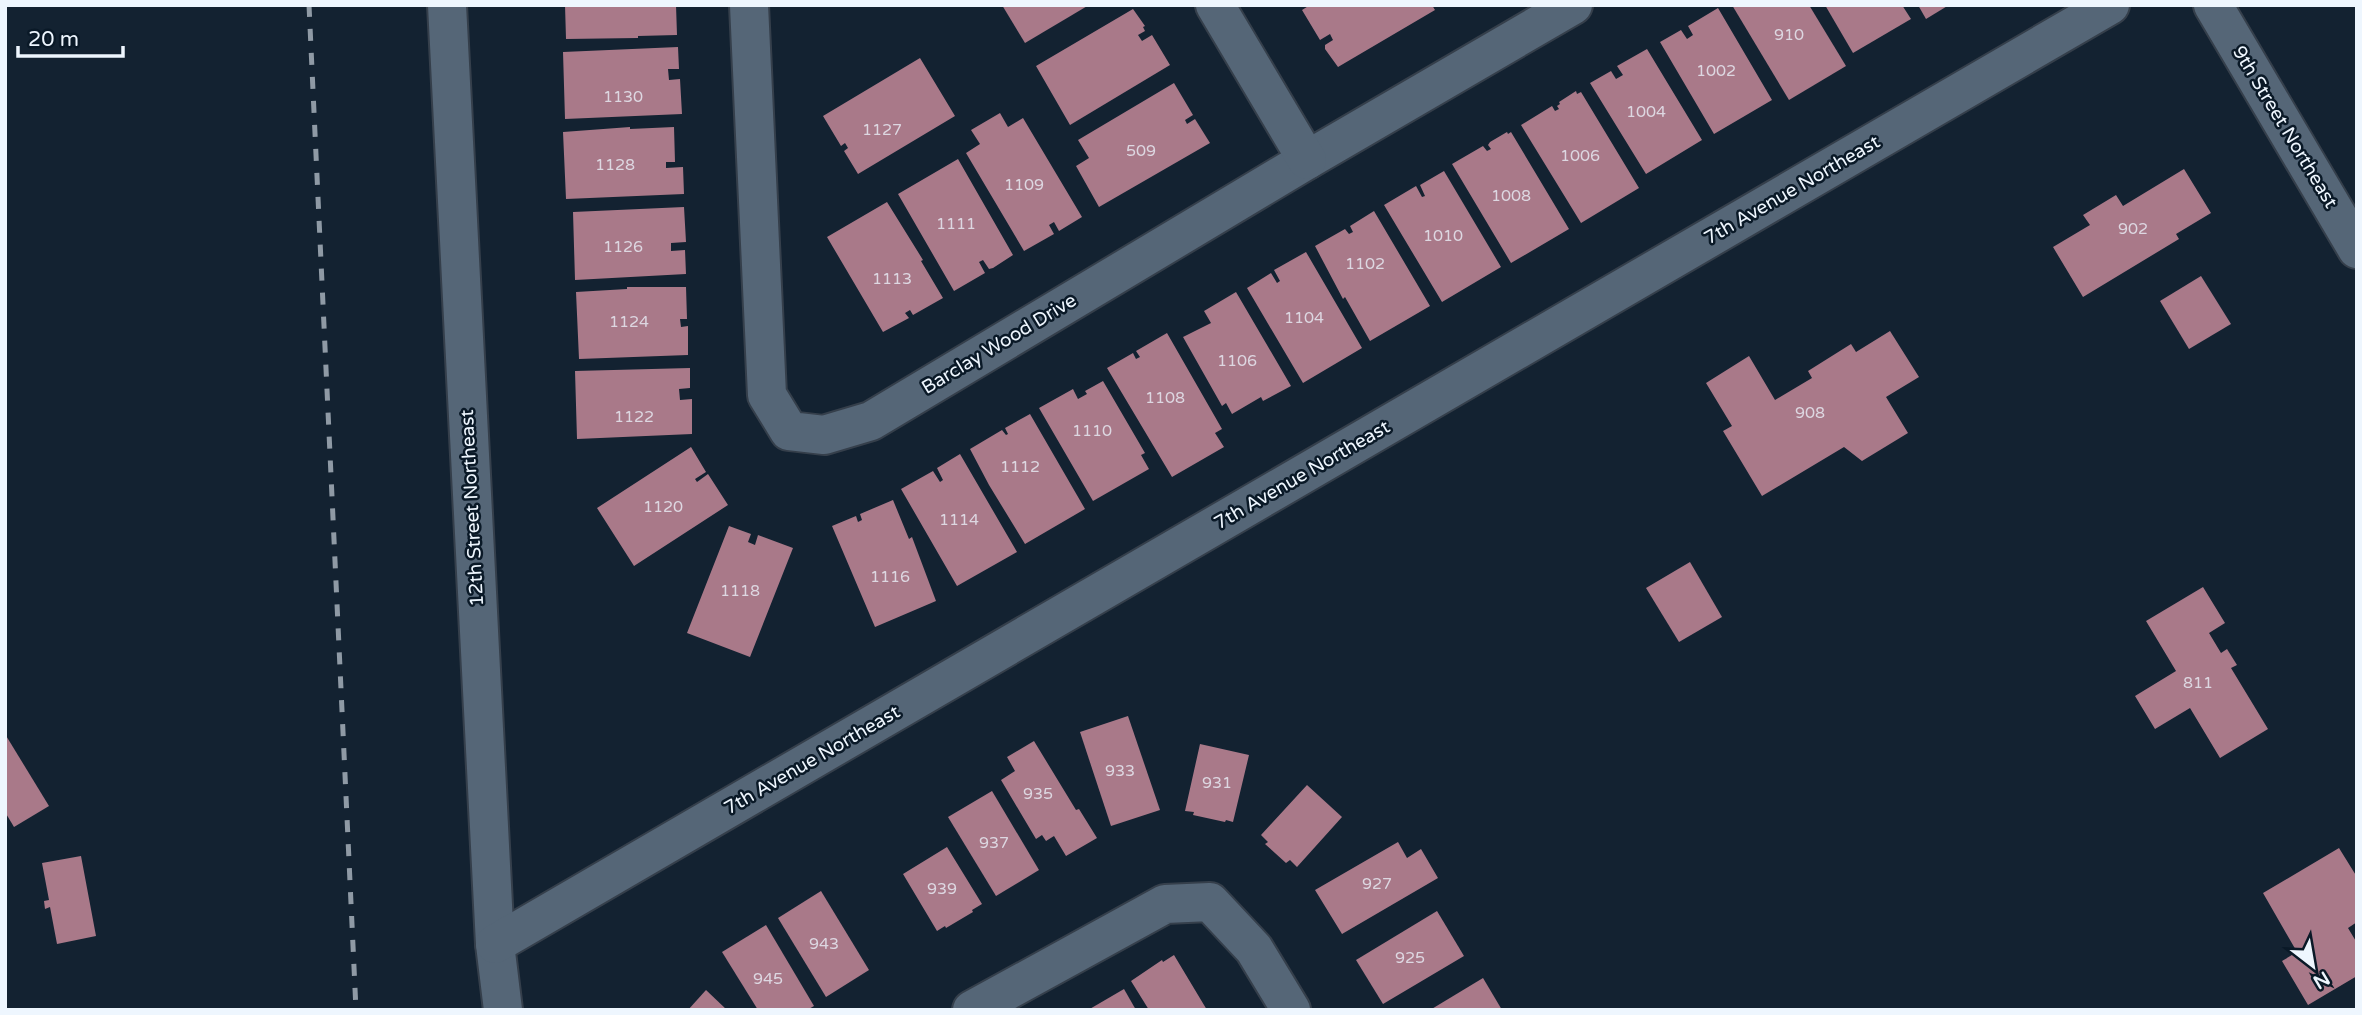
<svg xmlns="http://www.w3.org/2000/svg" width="2362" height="1015" viewBox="0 0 2362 1015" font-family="'Varela Round',sans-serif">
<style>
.building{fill:#a97989}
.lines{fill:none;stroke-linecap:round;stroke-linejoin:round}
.minor-casing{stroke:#353f4b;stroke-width:42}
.minor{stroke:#567;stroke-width:38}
.rail{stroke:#8f9aa5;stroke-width:5;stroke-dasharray:12 12;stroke-linecap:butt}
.labels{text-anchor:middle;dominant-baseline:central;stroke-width:5;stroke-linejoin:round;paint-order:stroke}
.number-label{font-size:16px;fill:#ddd7e1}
.street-label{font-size:19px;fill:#eef6fe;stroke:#0a1927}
</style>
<rect width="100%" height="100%" fill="#132231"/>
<g class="building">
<path d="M565,5h111l1,30 -39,1v2l-72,1z"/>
<path d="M1002,5h87l-64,38z"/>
<path d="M1310,5h122l3,5 -97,57 -13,-18v-4l8,-5 -3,-6 -10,6 -18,-30z"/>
<path d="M1732,5h77l37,61 -57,34z"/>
<path d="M1825,5h77l9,14 -58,34z"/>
<path d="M1918,5h31l-23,14z"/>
<path d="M1718,8l54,92 -58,34 -54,-92 21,-12 6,9 6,-4 -5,-9z"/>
<path d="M1133,9l12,17 -2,1 2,4 -7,4 4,6 10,-6 18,30 -100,60 -34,-59z"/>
<path d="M678,47l1,22h-11l1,11 11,-1 2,35 -117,5 -2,-67z"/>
<path d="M1647,49l55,91 -56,34 -56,-91 21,-12 5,8 7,-4 -6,-9z"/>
<path d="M920,58l35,58 -97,58 -14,-23 4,-3 -3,-5 -4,3 -18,-30z"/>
<path d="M1174,83l19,32 -8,5 2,4 8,-5 15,24 -111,64 -23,-41 13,-8 -11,-18z"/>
<path d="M1576,91l1,3 4,-2 58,96 -58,35 -60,-98 31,-19 3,5 4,-2 -2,-3 3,-2 -1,-2z"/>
<path d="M1000,113l8,14 15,-9 59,99 -23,14 -5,-9 -5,3 5,9 -30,17 -58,-98 14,-9 -9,-14z"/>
<path d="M630,127v2l44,-2 1,35h-9v6l17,-1 1,27 -118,5 -3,-67z"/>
<path d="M1507,132l1,2 3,-2 58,97 -58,34 -59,-99 31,-18 4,5 4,-2 -3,-4 2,-3z"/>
<path d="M958,159l55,96 -20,13 -4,1 -6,-9 -4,2 6,11 -31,18 -56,-97z"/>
<path d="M2184,169l27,44 -35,21 3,5 -96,58 -30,-50 37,-22 -7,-10 33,-20 7,11z"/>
<path d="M1444,171l57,96 -59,35 -58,-97 32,-19 6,11 3,-1 -5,-11z"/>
<path d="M887,202l36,58 -2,1 22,37 -30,17 -3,-5 -5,3 4,5 -26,14 -56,-95z"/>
<path d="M684,207l2,35 -15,1v8l14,-1 1,24 -111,6 -2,-68z"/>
<path d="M1374,211l56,95 -60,35 -25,-44 -2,2 -28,-53 30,-17 4,5 4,-2 -3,-6z"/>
<path d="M1306,252l56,96 -59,35 -56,-95 24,-15 6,10 3,-2 -6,-11z"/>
<path d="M2201,276l30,48 -42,25 -29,-48z"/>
<path d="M627,287h59l1,32h-7l1,8 7,-1v29l-109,4 -3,-67 51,-3z"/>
<path d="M1236,292l55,94 -28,15 -2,-4 -29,17 -6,-11 -4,3 -39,-69 28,-14 -7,-12z"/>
<path d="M1890,331l29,46 -33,20 22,36 -46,28 -18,-14 -82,49 -39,-65 9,-5 -26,-43 43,-27 26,44 37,-22 -4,-7 43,-27 5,8z"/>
<path d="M1167,333l55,96 -7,4 9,14 -52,30 -65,-109 26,-15 3,6 4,-2 -4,-6z"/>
<path d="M690,368v20l-11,1 1,11 12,-1v35l-115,5 -2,-68z"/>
<path d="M1103,381l42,72 -4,2 8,14 -56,32 -54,-93 34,-19 5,10 9,-5 -2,-3z"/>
<path d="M1030,414l55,95 -60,35 -36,-59 -19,-36 32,-19 4,5 2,-1 -3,-6z"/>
<path d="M691,447l15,25 -11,7 2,3 11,-8 20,31 -94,61 -37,-58z"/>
<path d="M960,454l57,98 -60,34 -56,-97 32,-18 7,11 3,-2 -6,-12z"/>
<path d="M893,500l16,39 3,-2 24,64 -61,26 -43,-101 24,-10 2,6 4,-2 -2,-6z"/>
<path d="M729,526l22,8 -3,8 7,3 3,-10 35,13 -43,109 -63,-24z"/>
<path d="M1690,562l32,55 -43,25 -33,-54z"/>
<path d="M2203,587l22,36 -16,10 12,20 6,-4 10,16 -6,3 37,61 -48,29 -30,-50 -35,21 -20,-33 41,-25 -30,-50z"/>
<path d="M1128,716l32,94 -49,16 -31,-94z"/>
<path d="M5,734l44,72 -35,21 -9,-15z"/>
<path d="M1034,741l42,69 3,-1 18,29 -31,18 -12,-20 -8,5 -4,-6 -6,4 -35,-59 14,-9 -8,-14z"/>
<path d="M1200,744l49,11 -16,67 -7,-2 -1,2 -32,-7 1,-3 -9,-1z"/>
<path d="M1307,785l35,32 -45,50 -7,-7 -4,3 -21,-19 3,-2 -7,-7z"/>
<path d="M992,791l47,79 -43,26 -48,-79z"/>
<path d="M1398,842l9,16 14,-9 17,29 -96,56 -27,-44z"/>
<path d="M947,847l35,57 -10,6 1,2 -27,16 -1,-2 -8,5 -34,-57z"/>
<path d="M2339,848l18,29v45l-9,6 9,15v33l-49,29 -26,-44 15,-9 -34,-59z"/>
<path d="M81,856l15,80 -39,8 -7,-37 -5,2 -1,-8 5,-1 -7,-37z"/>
<path d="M821,891l48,79 -43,27 -48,-79z"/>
<path d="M1437,911l27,45 -81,48 -27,-44z"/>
<path d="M766,925l48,81 -7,4h-49l-36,-58z"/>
<path d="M1174,955l33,55h-58l-18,-29 31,-21 1,2z"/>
<path d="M1483,978l19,32h-72z"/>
<path d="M1124,989l12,21h-48z"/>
<path d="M706,990l21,20h-39z"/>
</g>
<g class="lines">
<g class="minor-casing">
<g id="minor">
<path d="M447,5l48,939 8,66"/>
<path d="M749,5l18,390 22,36 35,4 47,-14 436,-261 266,-155"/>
<path d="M1215,5l92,155"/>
<path d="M2213,5l144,244"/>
<path d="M495,944l1615,-939"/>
<path d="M972,1010l193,-106 45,-2 44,47 37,61"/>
</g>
</g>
<use href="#minor" class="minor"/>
<path class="rail" d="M309,5l47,1005"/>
</g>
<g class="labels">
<g class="number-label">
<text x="1789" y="35">910</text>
<text x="1716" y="71">1002</text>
<text x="623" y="97">1130</text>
<text x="1646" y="112">1004</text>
<text x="882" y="130">1127</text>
<text x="1141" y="151">509</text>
<text x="1580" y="156">1006</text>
<text x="615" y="165">1128</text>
<text x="1024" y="185">1109</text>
<text x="1511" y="196">1008</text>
<text x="956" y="224">1111</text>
<text x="2133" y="229">902</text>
<text x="1443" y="236">1010</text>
<text x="623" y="247">1126</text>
<text x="1365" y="264">1102</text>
<text x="892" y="279">1113</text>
<text x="1304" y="318">1104</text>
<text x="629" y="322">1124</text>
<text x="1237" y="361">1106</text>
<text x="1165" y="398">1108</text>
<text x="1810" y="413">908</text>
<text x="634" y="417">1122</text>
<text x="1092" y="431">1110</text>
<text x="1020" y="467">1112</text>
<text x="663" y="507">1120</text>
<text x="959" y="520">1114</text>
<text x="890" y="577">1116</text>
<text x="740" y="591">1118</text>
<text x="2198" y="683">811</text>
<text x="1120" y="771">933</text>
<text x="1217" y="783">931</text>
<text x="1038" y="794">935</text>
<text x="994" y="843">937</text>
<text x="1377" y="884">927</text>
<text x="942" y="889">939</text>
<text x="824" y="944">943</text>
<text x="1410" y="958">925</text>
<text x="768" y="979">945</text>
</g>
<g class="street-label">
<text transform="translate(2285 127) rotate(59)">9th Street Northeast</text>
<text transform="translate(1792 190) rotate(-30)">7th Avenue Northeast</text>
<text transform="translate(999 344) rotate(-31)">Barclay Wood Drive</text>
<text transform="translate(1302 475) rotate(-30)">7th Avenue Northeast</text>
<text transform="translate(472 508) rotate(-93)">12th Street Northeast</text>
<text transform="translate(812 760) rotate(-30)">7th Avenue Northeast</text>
</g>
</g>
<rect width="2362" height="1015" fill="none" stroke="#eef6fe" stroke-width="14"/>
<g transform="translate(2313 966) rotate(149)" stroke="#0a1927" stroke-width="5" paint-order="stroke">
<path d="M0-5L12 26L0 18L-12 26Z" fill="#eef6fe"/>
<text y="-10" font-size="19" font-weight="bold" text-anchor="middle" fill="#eef6fe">N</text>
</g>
<path d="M18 46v10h105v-10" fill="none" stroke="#eef6fe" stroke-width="3.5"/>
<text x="28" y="46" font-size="21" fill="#eef6fe" stroke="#0a1927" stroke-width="5" paint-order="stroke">20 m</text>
</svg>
